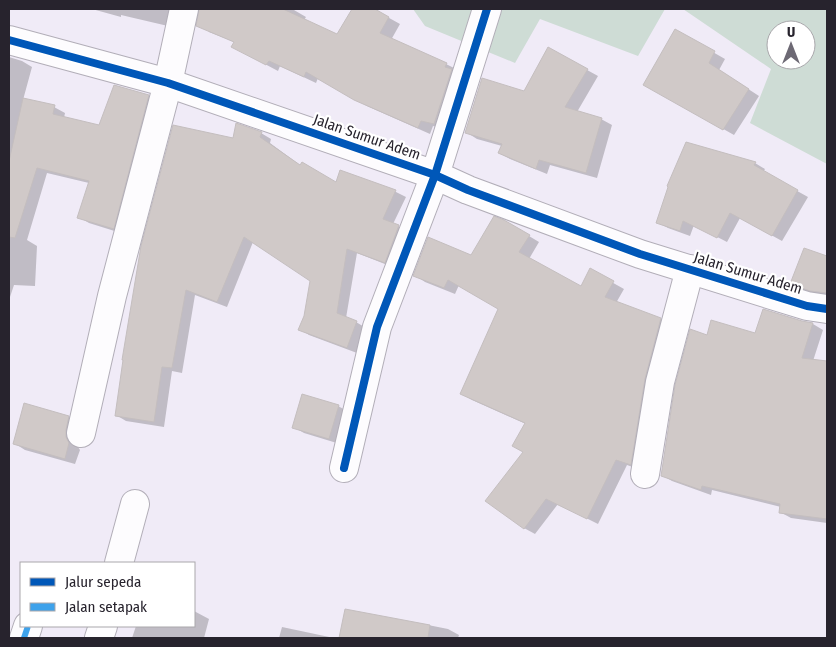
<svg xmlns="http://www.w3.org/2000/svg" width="836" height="647" viewBox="0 0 836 647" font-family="'Fira Sans Condensed',sans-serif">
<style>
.green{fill:#cedcd5;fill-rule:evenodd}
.shadow{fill:#0003}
.building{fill:#d0c9c8;stroke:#c4bebf}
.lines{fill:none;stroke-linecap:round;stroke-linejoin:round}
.minor-casing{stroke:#b2aeb8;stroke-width:30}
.minor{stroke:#fdfcfe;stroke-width:28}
.quiet{stroke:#3ea2eb;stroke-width:6;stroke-dasharray:12 6;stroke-linecap:butt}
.cycleway-casing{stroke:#fff;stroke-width:11}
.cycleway{stroke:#0057b8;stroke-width:8}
.labels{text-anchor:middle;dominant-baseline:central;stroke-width:4.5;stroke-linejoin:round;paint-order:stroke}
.street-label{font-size:15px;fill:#27232d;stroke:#fff}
</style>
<rect width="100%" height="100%" fill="#f0ebf7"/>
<g class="green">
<path d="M413,9h252l-27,47 -98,-37 -25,44 -90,-37z"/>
<path d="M683,9h144v155l-77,-41 21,-54zM776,30h30v30h-30z"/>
</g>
<g class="shadow">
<path d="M92,9h90l-14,17 -47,-11v2z"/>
<path d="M200,9h95l-1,1 12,7 -2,3 33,16 16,-27h20l27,15 -9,16 55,24 12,6 -12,60 -13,-4 -3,8 -63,-28 -49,-28 -2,5 -36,-17 -2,5 -34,-18 -9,-11 -26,-10 -8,-20z"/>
<path d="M676,31l49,28 -6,11 40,26 -25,39 -89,-50z"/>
<path d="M549,49l49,27 -21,36 24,7 11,6 -15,53 -47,-13 -3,9 -37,-15 -11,-6 3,-7 -25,-7 -11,-7 58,-40z"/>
<path d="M9,57l13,4 10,6 -9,33 31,7 11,6 -1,5 36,9 48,-31 11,6 -35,132 -35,-11 -10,-6 10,-34 -42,-10 -20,67 10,6 -2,40 -21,-1 -5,15z"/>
<path d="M261,133l10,6 -1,4 31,23 35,18 5,-12 55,20 10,5 -13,27 15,8 -13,36 -38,-15 -11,65 10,4 10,6 -9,25 -48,-18 -9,-6 5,-13 7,-35 -59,-39 -26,65 -32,-12 -13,78 -10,-2 -8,56 -38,-6 -10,-6 118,-276z"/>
<path d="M755,163l10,6 -2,3 45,25 -26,44 -42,-23 -13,24 -33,-17 -4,11 -22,-8 -11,-6z"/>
<path d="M504,221l35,21 -10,17 52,29 9,-18 34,19 -8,14 44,16 11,6 -30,145 -14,-5 -29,59 -40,-20 -23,30 -11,-6 2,-104 -54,-24 -10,-6 38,-85 -41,-24 -4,9 -30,-12 -10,-7 57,-19z"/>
<path d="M804,250l23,7v39l-27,-7 -8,-5z"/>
<path d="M802,322l11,2 10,6 -10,31 14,2v160l-36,-5 -11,-6 1,-5 -69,-17 -1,5 -39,-14 -10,-6 45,-138 49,-2z"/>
<path d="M338,406l11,6 -9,32 -36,-11 -10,-6z"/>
<path d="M68,417l11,6 -3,21 4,6 -5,14 -50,-14 -11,-7z"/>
<path d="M194,611l15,8 -5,19h-72l4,-12h58z"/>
<path d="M346,611l72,13v-1l30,6 11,6 -1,3h-117z"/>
<path d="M282,627l52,11h-55z"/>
</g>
<g class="building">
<path d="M199,9h84l54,25 15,-25h23l14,8 -9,16 67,30 -2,4 7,2 -18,55 -13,-3 -3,7 -64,-28 -48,-28 -2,5 -35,-16 -3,4 -35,-18 3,-5 -38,-16z"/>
<path d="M675,29l40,22 -6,12 40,26 -26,41 -80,-45z"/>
<path d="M548,47l40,22 -23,38 37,11 -16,55 -47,-13 -3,9 -38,-16 4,-9 -37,-11 17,-55 42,13z"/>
<path d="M114,85l35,10 -35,134 -37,-11 12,-37 -52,-13 -22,70 -6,-1v-76l14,-63 32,7 -2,9 46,11z"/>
<path d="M236,123l26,9 -2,5 40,28 2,-3 34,20 4,-12 56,20 -13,29 16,6 -14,38 -38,-14 -10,64 20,8 -10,27 -49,-18 6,-14 6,-35 -66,-44 -27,65 -31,-12 -14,78 -10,-1 -8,55 -39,-6 8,-56h-1l19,-114 32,-121 60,13z"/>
<path d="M686,142l70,20 -2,3 44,25 -26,46 -42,-23 -13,25 -34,-17 -3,10 -24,-8 12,-36 -1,-1z"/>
<path d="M494,216l10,4 26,15 -11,17 62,34 9,-18 24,13 -9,16 56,21 -16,61 -14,86 -15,-5 -29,59 -41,-20 -22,30 -39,-28 38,-49 -11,-6 13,-23 -65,-29 38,-85 -50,-29 -4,8 -31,-12 15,-39 43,18z"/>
<path d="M804,248l23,8v37l-17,-2 -20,-7z"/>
<path d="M763,309l39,12 11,2 -11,35 25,3v158l-48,-6 1,-9 -78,-18 -1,4 -40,-14 14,-91 15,-56 17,6 4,-15 44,13z"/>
<path d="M302,394l37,11 -10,34 -37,-11z"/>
<path d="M24,403l45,13 -3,14v7l3,6 -4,16 -52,-15z"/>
<path d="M345,609l85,16 -2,13h-89z"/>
</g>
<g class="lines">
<g class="minor-casing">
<g id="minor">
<path d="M9,40l159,43 267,92 33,15 172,64 167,52 20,3"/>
<path d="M81,433l31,-137 56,-213 16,-74"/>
<path d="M344,468l33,-141 58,-152 52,-166"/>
<path d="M645,474l15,-92 30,-113"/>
<path d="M119,563l16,-59"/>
<path d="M24,638l4,-12"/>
<path d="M99,638l4,-12"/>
</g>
</g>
<use href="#minor" class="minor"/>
<path class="quiet" d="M24,638l4,-12"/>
<g class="cycleway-casing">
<g id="cycleway">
<path d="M9,40l159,43 267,92 33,15 172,64 167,52 20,3"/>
<path d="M344,468l33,-141 58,-152 52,-166"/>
</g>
</g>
<use href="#cycleway" class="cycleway"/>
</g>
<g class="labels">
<g class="street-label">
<text transform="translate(367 137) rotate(19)">Jalan Sumur Adem</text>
<text transform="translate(748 273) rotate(17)">Jalan Sumur Adem</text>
</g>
</g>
<rect width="836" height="647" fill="none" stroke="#27232d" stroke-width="20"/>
<rect x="20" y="562" width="175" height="65" fill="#ffffff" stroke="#a9a7ab"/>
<rect x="30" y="578" width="25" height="8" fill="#0057b8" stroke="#a9a7ab"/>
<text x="65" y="587" font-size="15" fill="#27232d">Jalur sepeda</text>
<rect x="30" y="603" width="25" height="8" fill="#3ea2eb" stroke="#a9a7ab"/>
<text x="65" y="612" font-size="15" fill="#27232d">Jalan setapak</text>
<g transform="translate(791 45)"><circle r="24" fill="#ffffff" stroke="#a9a7ab"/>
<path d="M0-4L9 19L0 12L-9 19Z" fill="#6d6974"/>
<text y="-8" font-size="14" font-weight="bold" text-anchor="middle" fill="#27232d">U</text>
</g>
</svg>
